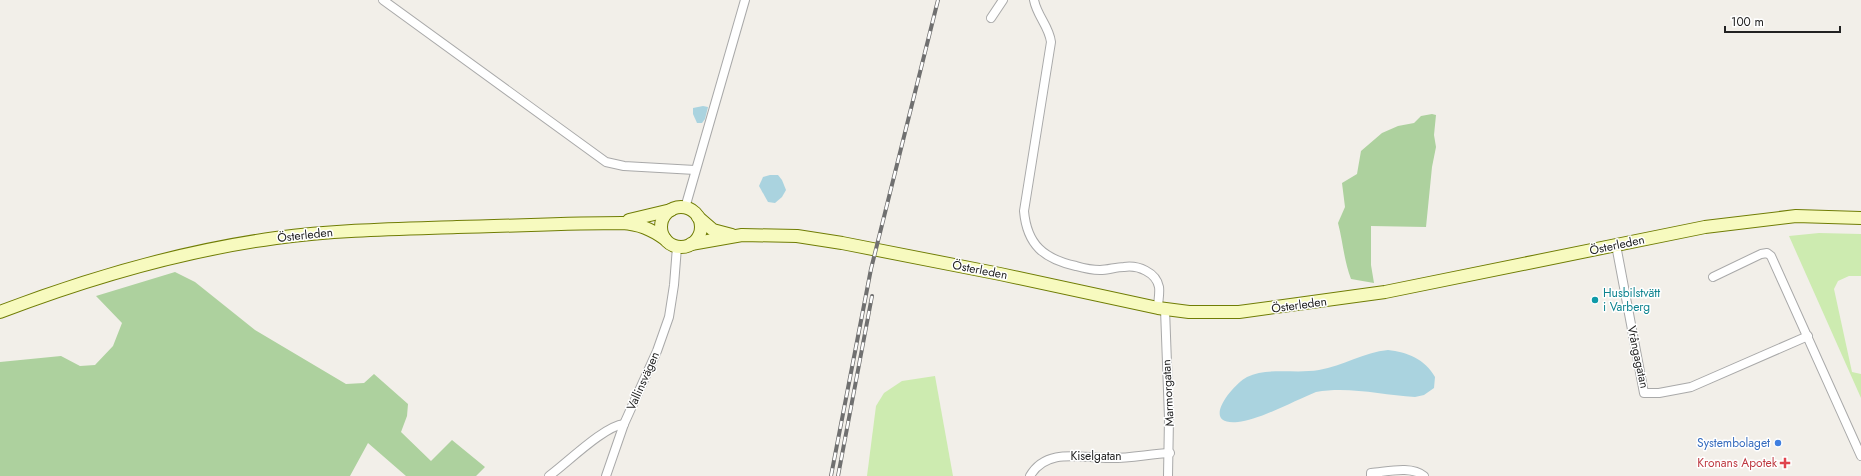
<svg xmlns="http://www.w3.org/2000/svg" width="1861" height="476" viewBox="0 0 1861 476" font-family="Jost,sans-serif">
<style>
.grass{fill:#cdebb0}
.forest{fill:#add19e}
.water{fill:#aad3df}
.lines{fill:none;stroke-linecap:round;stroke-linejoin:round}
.minor-casing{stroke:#a9a9a9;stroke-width:10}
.secondary-casing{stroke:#707d05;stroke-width:14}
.minor{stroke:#fff;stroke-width:8}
.secondary{stroke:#f7fabf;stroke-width:12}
.rail-casing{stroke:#707070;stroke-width:4}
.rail{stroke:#fff;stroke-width:2.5;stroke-dasharray:8;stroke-linecap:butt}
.culture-dot{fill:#0f9aa8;stroke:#fff;stroke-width:1.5}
.shop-dot{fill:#3f7fe0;stroke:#fff;stroke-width:1.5}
.health-dot{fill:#e0444e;stroke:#fff;stroke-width:1.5}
.labels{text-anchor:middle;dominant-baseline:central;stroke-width:3;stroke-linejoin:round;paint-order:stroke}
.street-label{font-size:12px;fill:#222;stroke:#fff}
.culture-label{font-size:12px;fill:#0d838f;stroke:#fff;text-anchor:start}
.shop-label{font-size:12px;fill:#366cbe;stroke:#fff;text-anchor:end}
.health-label{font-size:12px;fill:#be3a42;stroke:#fff;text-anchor:end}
</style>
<rect width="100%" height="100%" fill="#f2efe9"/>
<g class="grass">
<path d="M1819,233l42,1v42h-12l-11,5 -4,8 18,83 9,2v24l-72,-162z"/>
<path d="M935,376l18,100h-86l9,-70 8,-13 18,-12z"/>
</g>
<g class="forest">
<path d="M1432,114l4,1 -2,20 2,12 -4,20 -6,60 -55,-1v39l3,18 -23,-4c-7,-18 -8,-37 -13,-56l7,-16 -3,-24 15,-9 4,-23 21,-18 16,-7 16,-3 7,-7z"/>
<path d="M175,272l20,10 60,48 91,54 18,-1 10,-9 34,30 -1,12 -6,16 30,29 21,-21 33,27 -9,9h-70l-38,-33 -18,33h-350v-114l61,-6 19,10 15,-1 18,-19 9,-23 -26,-27z"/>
</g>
<g class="water">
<path d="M703,106l5,1 -3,12 -3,4h-5l-4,-9v-6z"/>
<path d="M770,175h8l4,5 4,10 -4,7 -7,6 -7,-1 -9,-16 4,-9z"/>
<path d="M1388,350c19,2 37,9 47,27l-1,11 -10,7 -9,2c-33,-2 -66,-11 -99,-5 -20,8 -59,29 -78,30 -39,4 -6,-37 9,-45 20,-10 49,-3 72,-7 24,-4 45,-18 69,-20z"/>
</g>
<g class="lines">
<g class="minor-casing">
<g id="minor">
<path d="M383,0l223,162 18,4 71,4"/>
<path d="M1034,0c3,16 15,26 17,42l-27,169c3,34 20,48 52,55 7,2 16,4 24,4 8,0 16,-3 24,-3 14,-2 32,5 35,20 1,6 -1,14 -1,21"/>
<path d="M991,18l12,-18"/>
<path d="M685,208l60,-208"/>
<path d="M1616,245l28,148h15l32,-6 117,-51"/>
<path d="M1713,277l48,-23 6,-1 4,3 90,200"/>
<path d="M1165,309l4,109 -1,58"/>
<path d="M549,476c18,-13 55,-50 75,-52"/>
<path d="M606,476l18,-52 33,-73 12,-34 5,-32 3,-38"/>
<path d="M1030,476c17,-30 54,-17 82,-18 19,0 38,-4 58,-5"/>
<path d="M1371,476v-3c15,-1 40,-8 53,3"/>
</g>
</g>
<g class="secondary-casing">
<g id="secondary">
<circle cx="681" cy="227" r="20"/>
<path d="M698,217l15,13 19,5"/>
<path d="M629,220l42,-10"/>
<path d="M691,244l51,-9 55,1 45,7 158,31 158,34 31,4h50l146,-20 320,-65 91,-11 65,2"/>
<path d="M0,312c89,-34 181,-61 276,-74 60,-8 120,-9 181,-11 55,-1 110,-4 165,-4 17,1 29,6 43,16"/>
</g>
</g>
<use href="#minor" class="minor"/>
<use href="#secondary" class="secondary"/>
<g class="rail-casing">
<g id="rail">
<path d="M831,476l40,-207 67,-269"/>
<path d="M838,476l34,-180"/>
</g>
</g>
<use href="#rail" class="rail"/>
</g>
<circle class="culture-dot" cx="1595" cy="300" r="4"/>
<circle class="shop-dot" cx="1778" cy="443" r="4"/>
<path class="health-dot" d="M1783 457h4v4h4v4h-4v4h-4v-4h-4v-4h4z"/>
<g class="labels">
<g class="street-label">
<text transform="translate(305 235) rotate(-6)">Österleden</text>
<text transform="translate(1617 245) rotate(-12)">Österleden</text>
<text transform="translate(980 270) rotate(11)">Österleden</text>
<text transform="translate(1299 305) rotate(-8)">Österleden</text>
<text transform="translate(1638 357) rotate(78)">Vrångagatan</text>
<text transform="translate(643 381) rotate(-66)">Vallinsvägen</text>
<text transform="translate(1168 393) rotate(-93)">Marmorgatan</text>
<text x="1096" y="456">Kiselgatan</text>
</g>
<g class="culture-label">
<text x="1603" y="293">Husbilstvätt<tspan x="1603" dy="14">i Varberg</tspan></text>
</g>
<g class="shop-label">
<text x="1770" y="443">Systembolaget</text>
</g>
<g class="health-label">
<text x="1777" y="463">Kronans Apotek</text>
</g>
</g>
<path d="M1725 26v6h115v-6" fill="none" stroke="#222222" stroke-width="2"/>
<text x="1731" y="26" font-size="12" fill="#222222" stroke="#ffffff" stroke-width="3" paint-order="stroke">100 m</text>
</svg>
